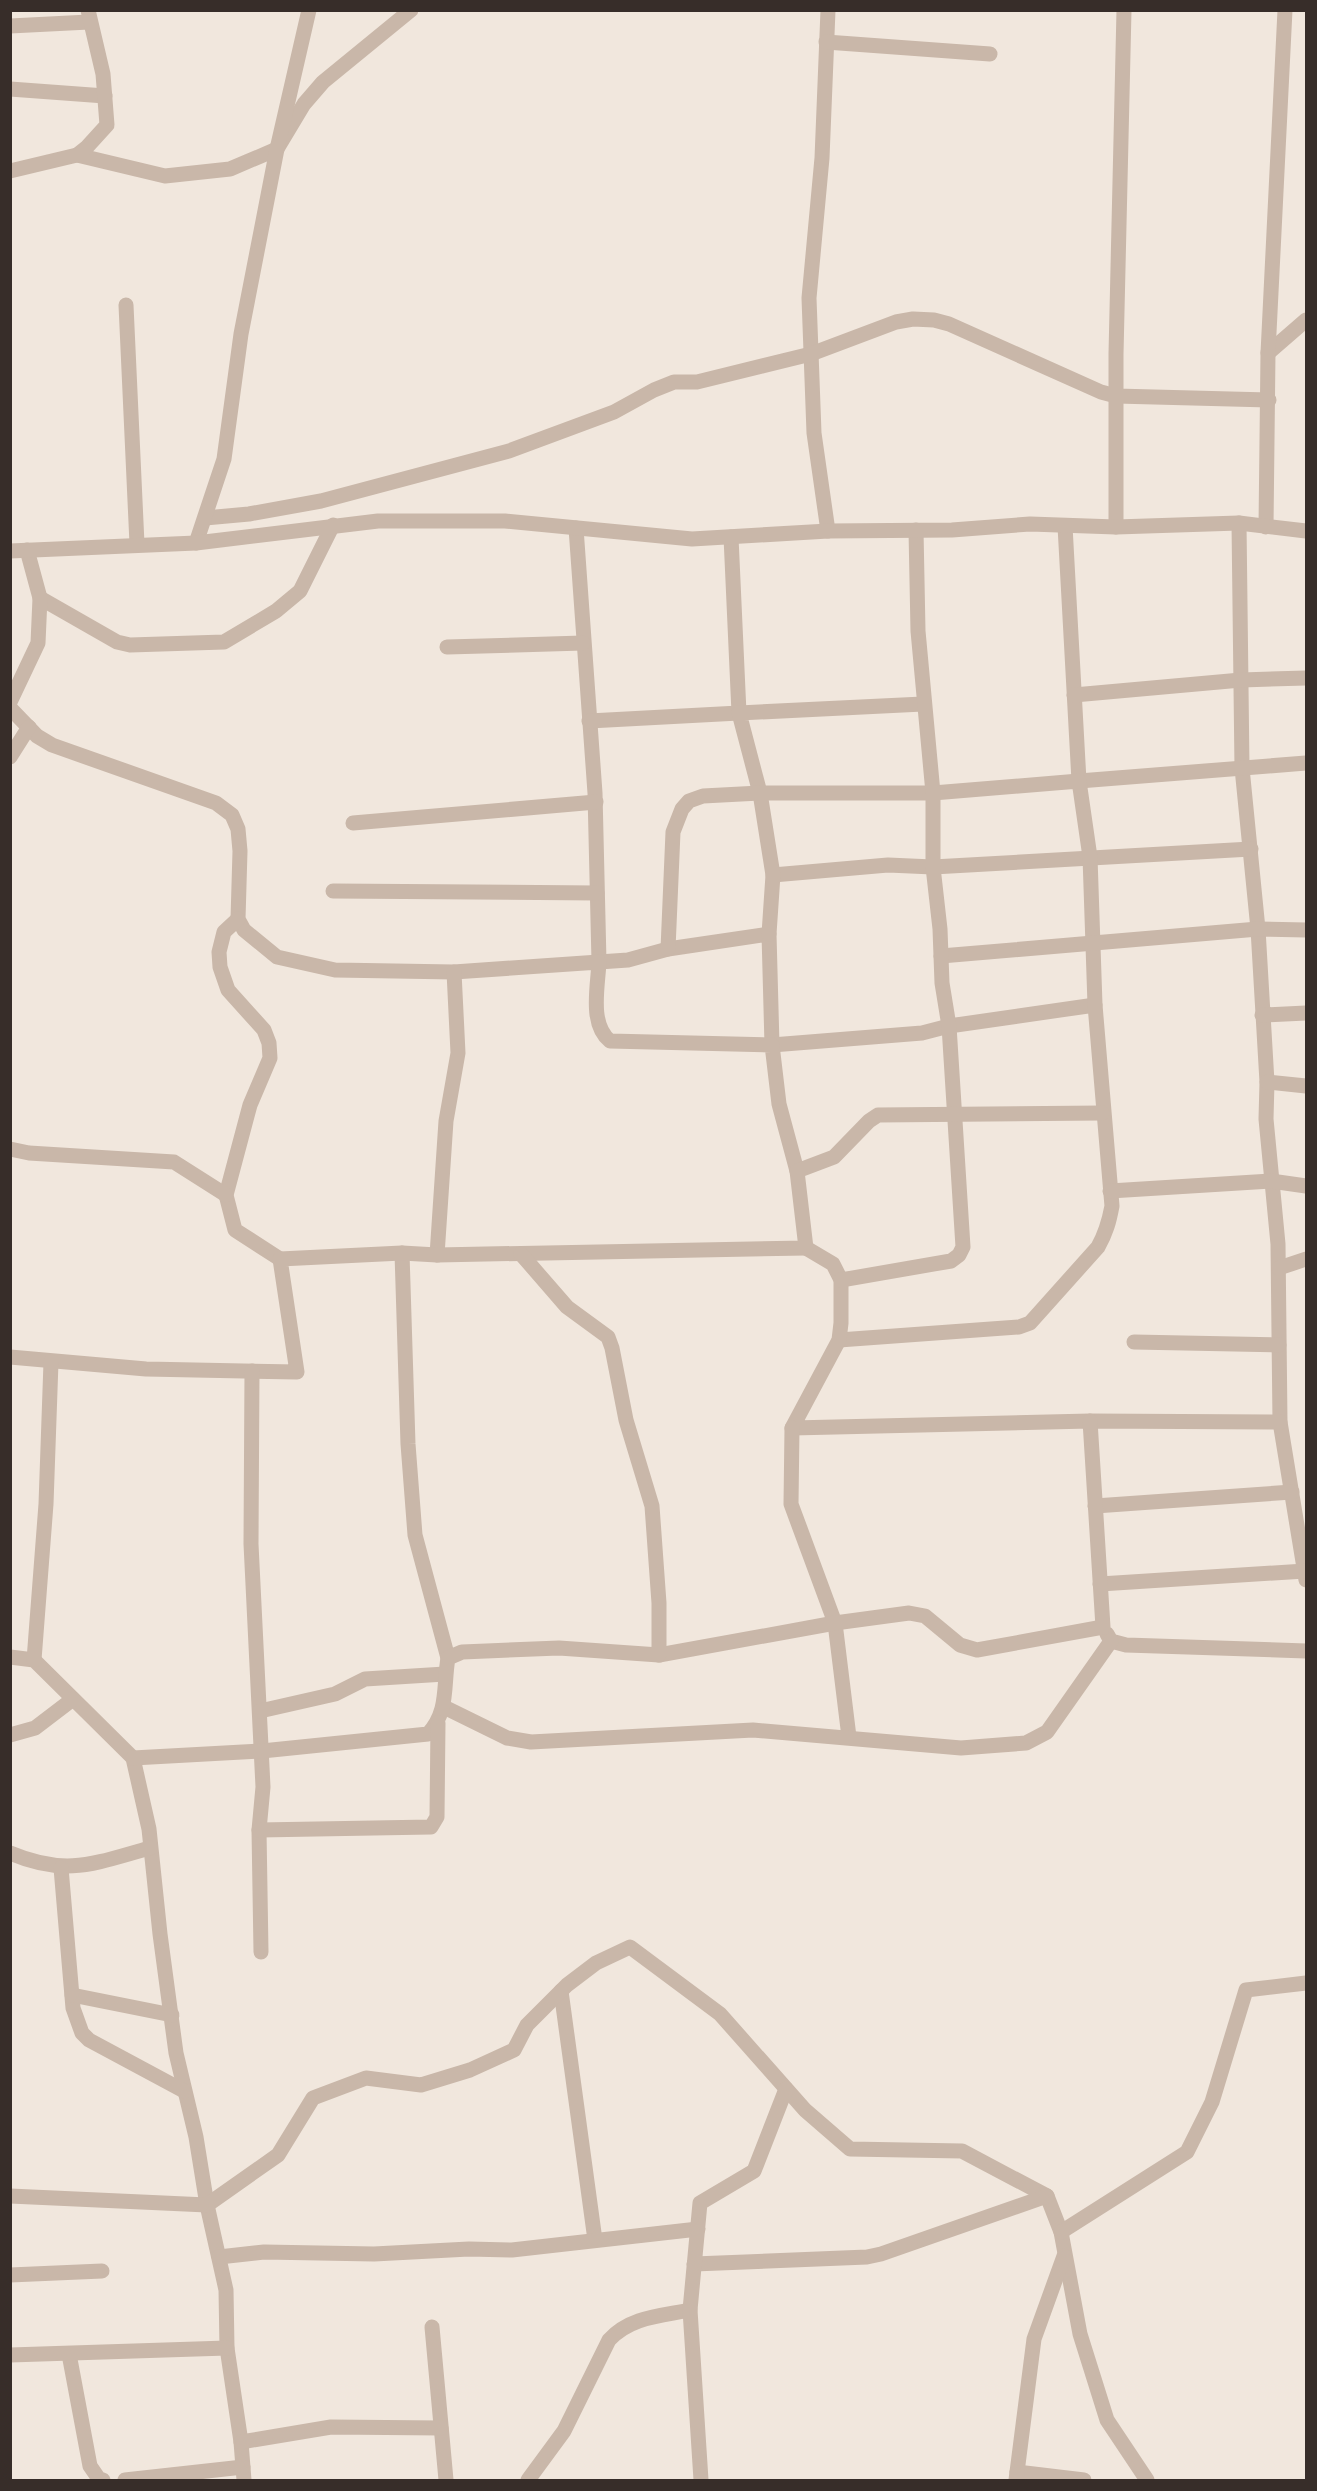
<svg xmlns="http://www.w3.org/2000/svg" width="1317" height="2491" viewBox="0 0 1317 2491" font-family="'PT Sans',sans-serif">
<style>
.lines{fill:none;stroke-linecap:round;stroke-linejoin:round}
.minor{stroke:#c9b7a9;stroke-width:15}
.tertiary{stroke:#c9b7a9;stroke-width:15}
</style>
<rect width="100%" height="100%" fill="#f1e7dd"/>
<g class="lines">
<g class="minor">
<path d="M828,10l-6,148 -13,140 5,135 14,98"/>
<path d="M10,26l79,-4"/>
<path d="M826,42l164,12"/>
<path d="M10,89l95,7"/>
<path d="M77,155l88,21 65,-7 47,-20 27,-45 19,-22 88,-72"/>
<path d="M10,171l67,-16 10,-8 20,-22 -4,-51 -15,-64"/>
<path d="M126,305l11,239"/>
<path d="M1268,353l38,-33"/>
<path d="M205,518l44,-4 72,-13 188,-50 105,-39 40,-22 20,-8h23l114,-28 85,-32 17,-3 21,1 15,4 152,68 15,4 153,4"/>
<path d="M1239,523l3,245 16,161 9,153 -1,37 12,125 2,178 26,158"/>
<path d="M1065,526l14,255 227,-18"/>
<path d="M1116,527v-173l8,-344"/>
<path d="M1266,527l2,-174 17,-343"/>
<path d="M576,528l19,265 4,169 29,-2 40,-11 101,-15 3,111 150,-12 27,-7 146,-21"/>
<path d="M196,543l28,-84 17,-125 36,-185 32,-139"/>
<path d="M40,598l77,44 13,3 94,-3 52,-31 24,-20 33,-66"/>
<path d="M447,647l136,-4"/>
<path d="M1074,695l167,-15 65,-2"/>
<path d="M10,702l28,-59 2,-45 -13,-48"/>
<path d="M10,708l27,28 15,9 164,58 16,12 6,14 2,22 -2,68 6,11 33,27 58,13 119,2 145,-10c-1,24 -10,62 11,79l162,4 7,59 18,67"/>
<path d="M589,721l150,-8 -8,-176"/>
<path d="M10,757l19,-30"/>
<path d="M353,823l243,-21"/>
<path d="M773,875l115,-10 45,2 318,-18"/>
<path d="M333,891l264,2"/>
<path d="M238,919l-14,13 -5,20 1,15 8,23 36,40 5,13 1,15 -20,47 -24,90 9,35 45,29"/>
<path d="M769,934l4,-59 -13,-82 -21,-80 184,-9"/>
<path d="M668,949l5,-117 9,-23 7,-8 14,-5 57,-3h173l146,-12 11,76 5,148 17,201c-3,16 -6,27 -14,41l-68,76 -11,4 -180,13"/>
<path d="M941,956l317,-27 48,1"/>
<path d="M1262,1015l44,-2"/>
<path d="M1267,1082l39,4"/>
<path d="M10,1149l19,4 145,9 52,33"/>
<path d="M1110,1191l161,-10 35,5"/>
<path d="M806,1248l27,16 8,16v43l-2,17 -47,88 298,-7 190,1"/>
<path d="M402,1253l6,191 7,91 33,123"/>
<path d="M437,1255l9,-134 12,-68 -4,-81"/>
<path d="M1279,1268l27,-9"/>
<path d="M841,1280l110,-19 8,-6 4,-8 -14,-221 -7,-43 -2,-54 -7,-62v-74l-15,-162 -2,-101"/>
<path d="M1134,1342l145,3"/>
<path d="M10,1357l136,12 151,3 -17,-113 122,-6 35,2 369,-7 -9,-77 37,-14 35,-36 9,-6 224,-2"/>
<path d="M252,1371l-1,173 12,243 -4,43 2,122"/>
<path d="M792,1428l-1,76 44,119 14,114"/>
<path d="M1095,1506l197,-14"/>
<path d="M1100,1584l205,-13"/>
<path d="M1107,1634l4,7 15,4 180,6"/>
<path d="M659,1655l176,-32 74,-10 16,3 35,29 17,5 126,-23 -13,-206"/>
<path d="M10,1657l24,3 99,98 16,71 11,105 16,119 20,84 11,68 19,85 1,58 14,94 3,38"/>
<path d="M34,1660l12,-156 5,-142"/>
<path d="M444,1707l63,31 24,4 222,-12 208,18 65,-5 21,-11 64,-91"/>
<path d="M260,1711l75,-17 30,-15 80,-5"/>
<path d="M10,1735l25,-7 38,-29"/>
<path d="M133,1758l129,-7 166,-17c21,-23 15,-47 20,-76l14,-6 97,-4 100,7v-52l-7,-97 -26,-86 -14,-72 -4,-11 -41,-30 -46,-53"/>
<path d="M259,1830l172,-3 6,-10 1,-94"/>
<path d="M10,1853c57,24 85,10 140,-5"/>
<path d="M61,1868l12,140 9,25 7,7 95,51"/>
<path d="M561,1991l34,249"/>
<path d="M72,1995l100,20"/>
<path d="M10,2196l197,9 71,-50 35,-57 53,-20 55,7 49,-15 44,-20 13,-25 40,-40 29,-22 34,-16 90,67 85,96 45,39 112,2 85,45 14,36 19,102 27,86 40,60"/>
<path d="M1061,2232l126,-80 25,-50 34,-112 60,-7"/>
<path d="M219,2257l45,-5 110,2 95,-5 43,1 186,-21"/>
<path d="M694,2264l173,-7 14,-3 166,-58"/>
<path d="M10,2275l92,-4"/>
<path d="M432,2327l14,153"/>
<path d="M69,2354l21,112 9,13 4,1"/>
<path d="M10,2355l217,-7"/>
<path d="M241,2442l90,-15 110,1"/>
<path d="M1017,2472l67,8"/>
<path d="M125,2480l118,-13"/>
<path d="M528,2480l36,-49 45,-91c21,-23 51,-24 81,-30"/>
<path d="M701,2480l-11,-170 10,-107 54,-32 32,-82"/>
<path d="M1016,2480l18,-141 30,-83"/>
</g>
<path class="tertiary" d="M10,551l186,-8 182,-22h127l187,18 136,-8 124,-1 78,-6 86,3 123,-4 67,8"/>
</g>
<rect width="1317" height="2491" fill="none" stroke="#372d29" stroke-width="24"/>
</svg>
